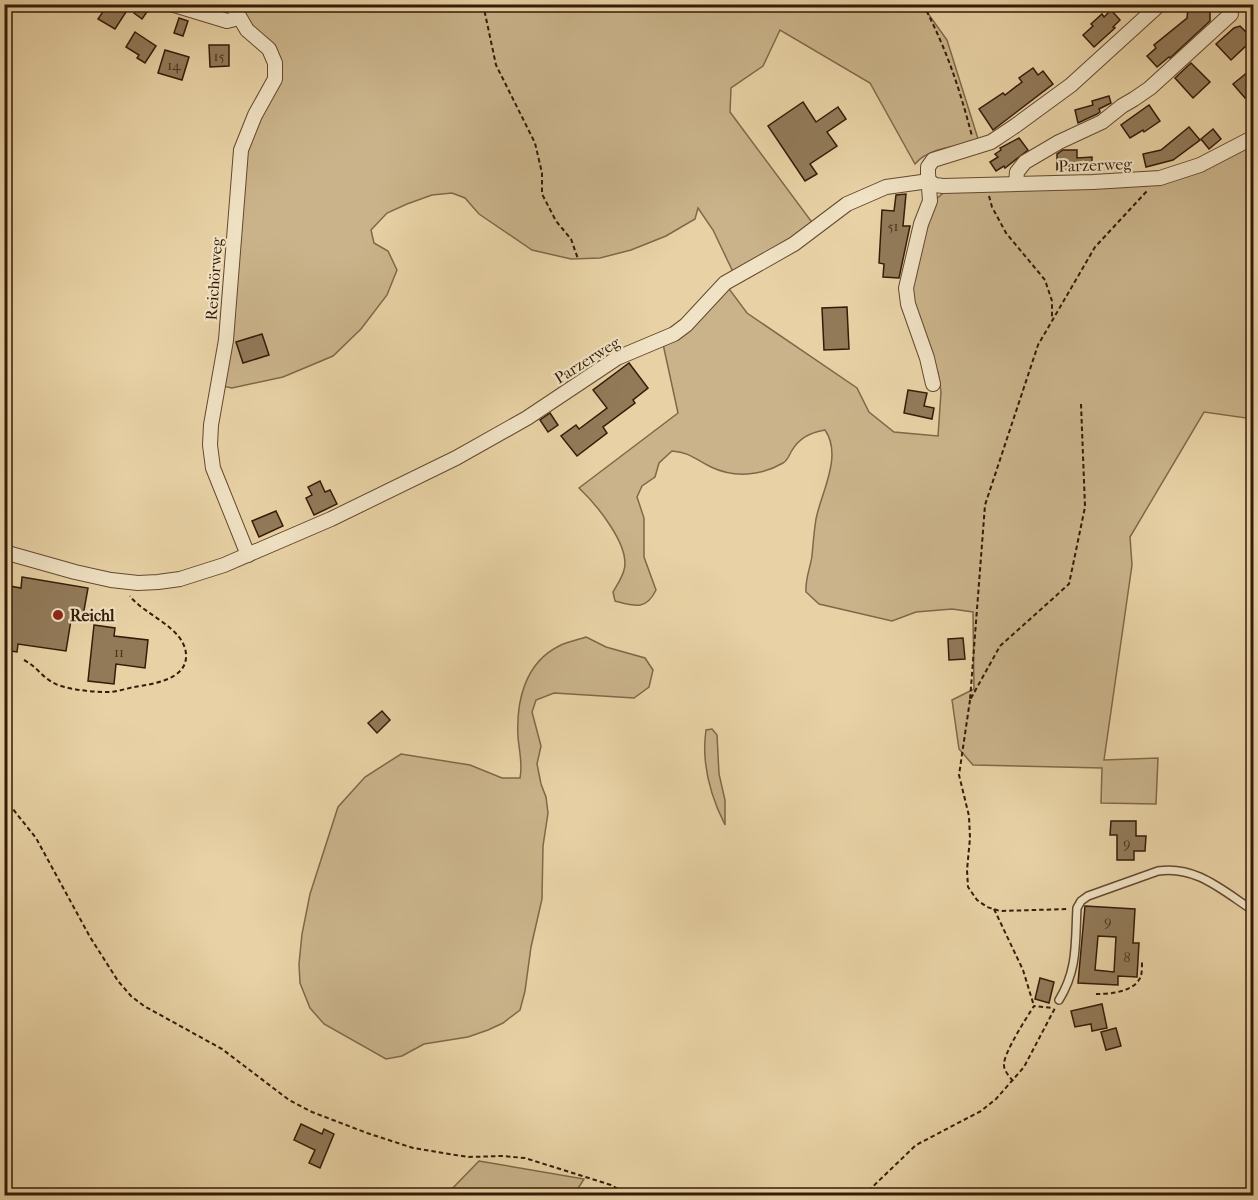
<svg xmlns="http://www.w3.org/2000/svg" width="1258" height="1200" viewBox="0 0 1258 1200" font-family="'IM FELL French Canon',serif">
<style>
.green{fill:#cab38a;stroke:#806748;stroke-width:1.5}
.building{fill:#927a59;stroke:#351b07;stroke-width:1.5;fill-rule:evenodd}
.lines{fill:none;stroke-linecap:round;stroke-linejoin:round}
.service-casing{stroke:#62492e;stroke-width:10}
.minor-casing{stroke:#62492e;stroke-width:16}
.path{stroke:#351b07;stroke-width:2;stroke-dasharray:4.5 3;stroke-linecap:butt}
.service{stroke:#f0e2c4;stroke-width:7}
.minor{stroke:#f0e2c4;stroke-width:14}
.poi-dot{fill:#8f2418;stroke:#f0e2c4;stroke-width:2}
.labels{text-anchor:middle;dominant-baseline:central;stroke-width:4.5;stroke-linejoin:round;paint-order:stroke}
.number-label{font-size:14px;fill:#4c331c}
.street-label{font-size:16px;fill:#351b07;stroke:#f0e2c4}
.poi-label{font-size:16px;font-weight:bold;fill:#351b07;stroke:#f0e2c4;text-anchor:start}
</style>
<rect width="100%" height="100%" fill="#e8d2a5"/>
<filter id="stains"><feTurbulence type="fractalNoise" baseFrequency=".00333" numOctaves="4"/><feColorMatrix values="0 0 0 0 .2 0 0 0 0 .09 0 0 0 0 .02 0 0 0 .5 -.17"/></filter>
<radialGradient id="worn" r=".72"><stop offset=".6" stop-color="#630" stop-opacity="0"/><stop offset="1" stop-color="#630" stop-opacity=".3"/></radialGradient>
<g class="green">
<path d="M237,5h685l25,35 32,102c-19,4 -51,5 -64,22l-45,-81 -90,-53 -17,36 -32,22 -1,24 84,113 -80,49 -21,-44 -15,-22 -3,11 -29,17 -35,14 -31,8 -29,1 -39,-9 -53,-36 -14,-16 -13,-5 -20,2 -25,9 -20,9 -16,17 3,13 14,8 9,19 -10,25 -26,34 -28,27 -50,21 -51,11 -10,-2 24,-237 33,-84 -36,-47z"/>
<path d="M1253,142v277l-49,-7 -74,125 2,28 -28,195 54,-2 -2,46 -55,-1 1,-35 -129,-3 -14,-16 -7,-49 22,-11 -1,-77 -21,-3 -36,3 -24,9 -73,-17 -13,-12c-1,-13 4,-23 6,-36 1,-12 2,-25 4,-37 5,-26 27,-63 9,-89 -16,3 -26,8 -34,22 -2,4 -4,9 -8,11 -22,13 -49,15 -72,4 -17,-8 -19,-14 -39,-16l-13,12 -4,14 -13,9 -5,11 7,21v39l12,33c-10,21 -22,16 -41,11l-2,-9c4,-7 9,-14 11,-22 7,-24 -28,-66 -45,-82l99,-75 -15,-69 64,-58 20,27 110,75 12,24 25,20 44,4 3,-44 -3,-19 -22,-60 -4,-19 1,-16 22,-78 13,-11 176,-3z"/>
<path d="M586,637l20,10 39,11 8,12 -4,17 -15,11 -80,-5 -18,7 -4,12 9,34 -4,18 4,20 5,13 2,16 -5,33 -1,53 -11,48 -6,44 -5,19 -17,13 -15,7 -20,7 -44,7 -22,12 -16,3 -62,-35 -14,-16 -10,-25 -1,-19 3,-30 8,-40 28,-87 27,-30 36,-23 69,11 32,13h18c3,-14 -1,-28 -2,-41 -2,-36 7,-74 41,-91 8,-4 18,-6 27,-9z"/>
<path d="M712,729l5,6 2,39 6,26v25c-15,-30 -24,-61 -19,-95z"/>
<path d="M479,1161l105,18 -10,16h-128z"/>
</g>
<g class="building">
<path d="M108,4h6l12,8 -11,17 -17,-10z"/>
<path d="M140,4l9,5 -7,10 -8,-6z"/>
<path d="M1188,8h22v13l-40,37 -1,-1 -12,10 -10,-11 9,-8 -2,-3 33,-27z"/>
<path d="M1111,10l9,10 -7,7 2,1 -21,19 -11,-12 10,-9 -2,-2 11,-10 2,3z"/>
<path d="M179,18l9,3 -5,15 -9,-3z"/>
<path d="M1240,26l11,11 -2,6 -18,17 -15,-16 18,-16z"/>
<path d="M135,32l21,14 -11,17 -8,-5 2,-3 -13,-8z"/>
<path d="M209,45h20v21l-19,1z"/>
<path d="M165,50l24,7 -7,23 -24,-7z"/>
<path d="M1191,63l19,19 -17,16 -18,-20z"/>
<path d="M1254,67v24l-9,7 -12,-14z"/>
<path d="M1033,68l5,7 5,-4 10,13 -60,46 -14,-21 24,-16 2,2 17,-13 -3,-4z"/>
<path d="M1109,96l2,7 -12,6 1,3 -3,2 -19,9 -3,-13 18,-5 -1,-4z"/>
<path d="M803,102l13,20 22,-15 8,12 -19,13 10,14 -27,18 7,10 -12,7 -37,-55z"/>
<path d="M1149,105l11,16 -16,11 -1,-2 -13,8 -9,-13z"/>
<path d="M1189,127l11,13 -27,20 -27,7 -3,-13 18,-4z"/>
<path d="M1213,129l8,10 -12,10 -8,-10z"/>
<path d="M1019,138l9,12 -23,18 -1,-2 -8,5 -6,-9 8,-5 -3,-3 6,-4 -1,-2z"/>
<path d="M1063,150h14v8l15,-1v8l-7,5h-28v-16z"/>
<path d="M906,194l-3,32h7l-11,52 -16,-1 1,-13 -5,-1 3,-53 12,1 2,-16z"/>
<path d="M847,307l2,42 -25,1 -2,-42z"/>
<path d="M262,334l7,21 -26,8 -7,-21z"/>
<path d="M629,363l19,25 -15,12 2,3 -32,24 4,6 -30,23 -16,-20 15,-11 3,4 28,-21 -14,-18z"/>
<path d="M908,390l19,3 -3,13 10,2 -2,11 -28,-6z"/>
<path d="M550,413l8,12 -10,7 -8,-12z"/>
<path d="M320,481l5,11 5,-2 7,14 -23,11 -8,-17 6,-3 -4,-8z"/>
<path d="M276,511l7,15 -24,11 -7,-16z"/>
<path d="M22,577l66,11 -5,28 -11,-2 -6,37 -48,-7 -1,8 -13,-2v-65l17,3z"/>
<path d="M94,625l21,3 -1,8 34,4 -3,28 -29,-4 -2,20 -26,-3z"/>
<path d="M963,638l2,21 -16,1 -1,-21z"/>
<path d="M382,711l8,9 -13,13 -9,-10z"/>
<path d="M1111,821h25v15h10l-1,15h-11v9h-17v-25h-7z"/>
<path d="M1085,906l50,3 -2,34h6l-2,34 -19,-1v9l-40,-2zM1098,936l18,1 -2,35 -19,-2z"/>
<path d="M1040,978l14,4 -5,21 -14,-4z"/>
<path d="M1102,1004l5,24 -15,3 -1,-7 -16,3 -4,-16z"/>
<path d="M1116,1028l5,18 -15,4 -5,-18z"/>
<path d="M301,1124l21,10 2,-5 10,5 -14,34 -11,-5 6,-13 -21,-10z"/>
</g>
<g class="lines">
<g class="service-casing">
<path id="service" d="M1059,1000c19,-31 16,-57 18,-92l4,-7 7,-5 70,-25c38,-6 65,20 96,40"/>
</g>
<g class="minor-casing">
<g id="minor">
<path d="M171,4l56,17 12,-3"/>
<path d="M232,4l15,26 22,19 6,14v16l-20,36 -14,35 -15,190 -15,85 -1,20 3,23 35,87"/>
<path d="M1016,183l1,-11 8,-10 34,-20 43,-20 20,-16 12,-7 16,-11 81,-74"/>
<path d="M933,384l-6,-26 -19,-54 -2,-16 15,-64 9,-23 -2,-28v-6l5,-7 58,-18 24,-16 56,-41 89,-81"/>
<path d="M4,552l71,20 36,8 27,3 20,-1 22,-3 44,-14 107,-46 125,-61 71,-40 90,-60 57,-24 12,-9 39,-42 69,-39 53,-40 39,-17 43,-6 6,4 8,1 150,-4 67,-4 40,-13 54,-28"/>
</g>
</g>
<g class="path">
<path d="M483,4l13,61 39,78 7,30v21l14,27 15,18 7,20"/>
<path d="M923,4c24,46 36,83 49,132"/>
<path d="M989,196l3,11 14,26 39,47 7,21v17"/>
<path d="M1081,404l4,103 -16,77 -69,62 -30,54 15,-195 53,-160 57,-98 52,-56"/>
<path d="M24,660c15,8 20,21 37,26 14,4 31,6 46,6 9,0 18,-3 27,-5 18,-3 54,-7 52,-33 -2,-27 -42,-39 -56,-58"/>
<path d="M970,700l-11,75 10,41 1,22 -3,32 1,17 9,13 10,7 13,4 68,-2"/>
<path d="M4,798l32,40 54,99 28,44 13,15 13,10 78,43 67,51 23,12 55,21 46,15 55,9 34,-1 23,2 86,27 19,11"/>
<path d="M994,909l29,61 11,36"/>
<path d="M1096,994c15,0 39,-2 45,-18 1,-4 1,-11 1,-15"/>
<path d="M1013,1081c-4,-5 -9,-10 -9,-16 -1,-11 23,-48 30,-59l19,2"/>
<path d="M863,1196l53,-51 65,-34 15,-12 28,-32 31,-59"/>
</g>
<use href="#service" class="service"/>
<use href="#minor" class="minor"/>
</g>
<circle class="poi-dot" cx="58" cy="615" r="6"/>
<g class="labels">
<g class="number-label">
<text x="219" y="56">15</text>
<text x="174" y="65">14</text>
<text x="893" y="226">51</text>
<text x="119" y="652">11</text>
<text x="1127" y="843">9</text>
<text x="1108" y="921">9</text>
<text x="1127" y="957">8</text>
</g>
<g class="street-label">
<text transform="translate(1095 165) rotate(-2)">Parzerweg</text>
<text transform="translate(214 279) rotate(-86)">Reichörweg</text>
<text transform="translate(587 360) rotate(-32)">Parzerweg</text>
</g>
<g class="poi-label">
<text x="70" y="615">Reichl</text>
</g>
</g>
<rect width="1258" height="1200" fill="none" stroke="#e8d2a5" stroke-width="24"/>
<rect x="6" y="6" width="1246" height="1188" fill="none" stroke="#351b07" stroke-width="3"/>
<rect x="12" y="12" width="1234" height="1176" fill="none" stroke="#351b07" stroke-width="1.5"/>
<rect width="100%" height="100%" filter="url(#stains)"/>
<rect width="100%" height="100%" fill="url(#worn)"/>
</svg>
